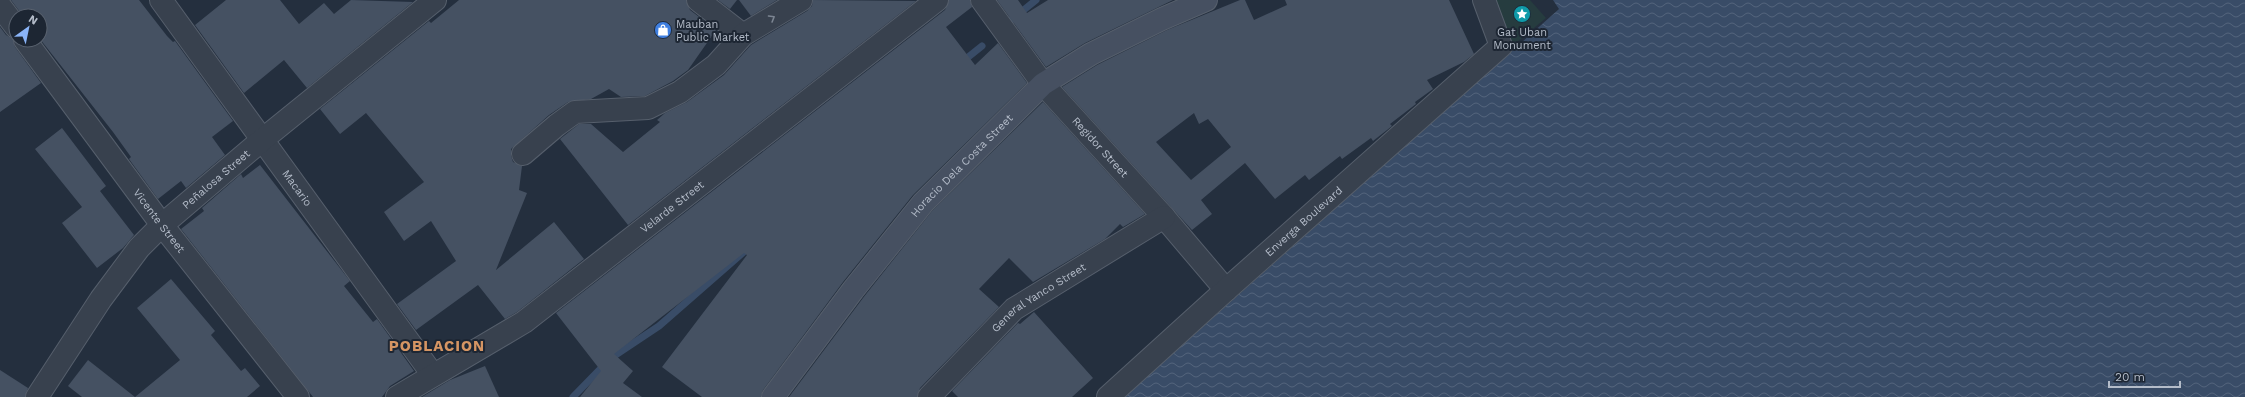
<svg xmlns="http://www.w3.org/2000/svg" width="2245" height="397" viewBox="0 0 2245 397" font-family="'Work Sans',sans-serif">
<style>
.green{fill:#263c3f}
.water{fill:url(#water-waves)}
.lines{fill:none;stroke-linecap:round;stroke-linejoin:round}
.stream{stroke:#394c67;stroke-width:7}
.building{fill:#455162;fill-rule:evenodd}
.street-casing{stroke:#565f6c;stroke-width:24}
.secondary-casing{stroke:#565f6c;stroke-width:24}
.street{stroke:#38414e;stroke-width:22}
.secondary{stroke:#465061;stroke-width:22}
.oneway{stroke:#7c8592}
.labels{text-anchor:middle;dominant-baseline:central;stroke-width:4;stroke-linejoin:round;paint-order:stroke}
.poi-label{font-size:11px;fill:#b4bcc9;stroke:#1d2633;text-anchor:start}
.street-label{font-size:11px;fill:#b4bcc9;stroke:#1d2633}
.district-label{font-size:15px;font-weight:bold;letter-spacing:1px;fill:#d59563;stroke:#1d2633}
</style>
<defs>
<pattern id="water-waves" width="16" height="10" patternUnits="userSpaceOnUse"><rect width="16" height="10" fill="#394c67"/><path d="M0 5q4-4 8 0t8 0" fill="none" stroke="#53647b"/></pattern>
</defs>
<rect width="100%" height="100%" fill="#242f3e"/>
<path class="green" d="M1492,0h38l16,18 -40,33z"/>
<path class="water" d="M1553,0h692v397h-1121l435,-388z"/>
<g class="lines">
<g class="stream">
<path d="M1005,25l31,-25"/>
<path d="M962,62l20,-16"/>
<path d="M573,397l38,-39 48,-32 87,-76"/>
</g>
</g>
<g class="building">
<path d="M11,0h128l28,36 6,6 2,-1 58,80 -21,16 13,18 -39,33 -5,-7 -23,18 -29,-40 2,-2 -18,-25 -73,-93v-23h-17z"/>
<path d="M226,0h54l19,24 25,-21 10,11 17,-14 62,2 -106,86 -23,-28 -40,33 -49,-68z"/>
<path d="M459,0h227l4,10 26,20 -28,40 -15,11 -28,15 -24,1 -12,-8 -18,10 -23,3 -19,13 -38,34v7l2,6 9,4 -3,24 8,3 -31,77 58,-48 30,37 -67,53 -12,7 -27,-34 -62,45 -19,-26 59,-43 -25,-40 -27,20 -20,-29 40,-30 -58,-69 -26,21 -20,-25 109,-88 2,2z"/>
<path d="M718,0h19l-7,9z"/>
<path d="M739,0h38l-26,16z"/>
<path d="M813,0l103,1 -288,224 -68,-86 19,-15h12l32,28 37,-30 -3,-2 8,-7 22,-11 37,-27 27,-30 56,-34 5,-5z"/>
<path d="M949,0h21l2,7 -26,20 29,38 23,-22 29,40 -114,112 -70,87 -80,108 -2,7h-59l-40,-30 85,-112 -3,-2 -130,101 19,17 -10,12 19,14h-62l21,-26 -45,-58 389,-303z"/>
<path d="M997,0h21l9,13 21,-13h125l-88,43 -39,24z"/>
<path d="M1240,0h5l9,20 33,-15 -2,-5h164l25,54 -10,8 -37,18 6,9 -18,13 1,2 -26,20 2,2 -5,4 -14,11 -2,-3 -29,21 -2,-3 -31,24 -4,-5 -30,24 -30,-36 -44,37 11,14 -20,16 -130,-143 35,-22 70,-35zM1194,113l5,11 9,-5 23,28 -40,33 -35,-38z"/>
<path d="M0,27l6,8 7,4 2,8 26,36 -41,29z"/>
<path d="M1043,102l102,112 -22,13 -3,-3 -15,15 -72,43 -24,-24 -30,31 20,18 -79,81 -3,9h-128l74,-99 69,-87z"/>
<path d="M62,128l44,58 -6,5 34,44 -11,13 -26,20 -35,-45 20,-16 -47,-58z"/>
<path d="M260,165l90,116 -6,5 29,36 4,-3 37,52 -24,15 -8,11h-69l-132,-168 23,-18 -2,-3 39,-34 2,4z"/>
<path d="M171,279l44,52 -4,4 30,36 4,-3 15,18 -13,11h-112l45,-37 -43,-52z"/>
<path d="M1034,312l59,66 -21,19h-114l-6,-6 66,-68 2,1z"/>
<path d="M88,360l47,37h-53l-14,-11z"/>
<path d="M485,366l14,31h-77l28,-17z"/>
<path d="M0,370l28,18 -3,9h-25z"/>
</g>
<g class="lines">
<g class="street-casing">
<g id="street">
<path id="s1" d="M161,0l272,375"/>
<path d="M698,0l45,35"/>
<path id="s2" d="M982,0l61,84 121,133 62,73"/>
<path d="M0,6l16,21"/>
<path id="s3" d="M25,40l137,185 136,172"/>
<path d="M523,154l34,-29 18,-13 73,-4 32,-16 36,-27 27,-30 58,-35"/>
<path id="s4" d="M37,397l64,-98 38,-51 23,-23 100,-85 173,-140"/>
<path id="s5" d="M397,397l127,-75 413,-322"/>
<path id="s6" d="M929,397l85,-88 150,-92"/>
<path id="s7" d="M1108,397l118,-107 275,-244 -17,-46"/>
</g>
</g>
<g class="secondary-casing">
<g id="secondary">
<path id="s8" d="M773,397l80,-107 70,-87 120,-119 48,-30 71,-35 44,-19"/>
</g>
</g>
<use href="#street" class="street"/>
<use href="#secondary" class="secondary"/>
</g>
<defs><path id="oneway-chevron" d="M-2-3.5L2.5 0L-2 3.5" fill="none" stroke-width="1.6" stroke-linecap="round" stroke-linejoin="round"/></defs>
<use class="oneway" href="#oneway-chevron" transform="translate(772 18) rotate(-31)"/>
<defs>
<g id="sight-disc" transform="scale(0.9)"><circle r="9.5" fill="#0f9aa8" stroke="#1d2633"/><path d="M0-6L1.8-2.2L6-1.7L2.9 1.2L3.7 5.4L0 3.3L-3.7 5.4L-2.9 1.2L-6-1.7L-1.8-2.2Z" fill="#fff"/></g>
<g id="shop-disc" transform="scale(0.9)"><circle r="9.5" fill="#3f7fe0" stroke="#1d2633"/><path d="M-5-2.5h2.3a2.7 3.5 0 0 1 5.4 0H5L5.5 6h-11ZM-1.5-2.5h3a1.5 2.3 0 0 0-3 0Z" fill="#fff"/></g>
</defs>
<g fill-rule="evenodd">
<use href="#sight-disc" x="1522" y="14"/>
<use href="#shop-disc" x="663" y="30"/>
</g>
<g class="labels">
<g class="poi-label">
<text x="676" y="24">Mauban<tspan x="676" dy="13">Public Market</tspan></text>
<text x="1522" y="32" text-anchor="middle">Gat Uban<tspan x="1522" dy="13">Monument</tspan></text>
</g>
<g class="street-label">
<text stroke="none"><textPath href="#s2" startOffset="189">Regidor Street</textPath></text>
<text stroke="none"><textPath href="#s8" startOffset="299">Horacio Dela Costa Street</textPath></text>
<text stroke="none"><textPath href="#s4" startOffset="284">Peñalosa Street</textPath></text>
<text stroke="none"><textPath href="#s1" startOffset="232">Macario</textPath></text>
<text stroke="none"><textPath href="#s5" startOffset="335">Velarde Street</textPath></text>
<text stroke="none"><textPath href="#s3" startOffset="225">Vicente Street</textPath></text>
<text stroke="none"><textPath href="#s7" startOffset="263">Enverga Boulevard</textPath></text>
<text stroke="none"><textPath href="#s6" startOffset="149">General Yanco Street</textPath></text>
</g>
<g class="district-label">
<text x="437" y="346">POBLACION</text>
</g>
</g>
<g transform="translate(28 28) rotate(33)"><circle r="19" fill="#1d2633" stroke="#59626f"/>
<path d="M0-3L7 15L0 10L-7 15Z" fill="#8ab4f8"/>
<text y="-6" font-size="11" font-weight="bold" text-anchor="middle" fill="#b4bcc9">N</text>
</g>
<path d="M2109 381v6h71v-6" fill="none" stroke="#b4bcc9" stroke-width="2"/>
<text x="2115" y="381" font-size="12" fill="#b4bcc9" stroke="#1d2633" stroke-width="3" paint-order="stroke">20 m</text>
</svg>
